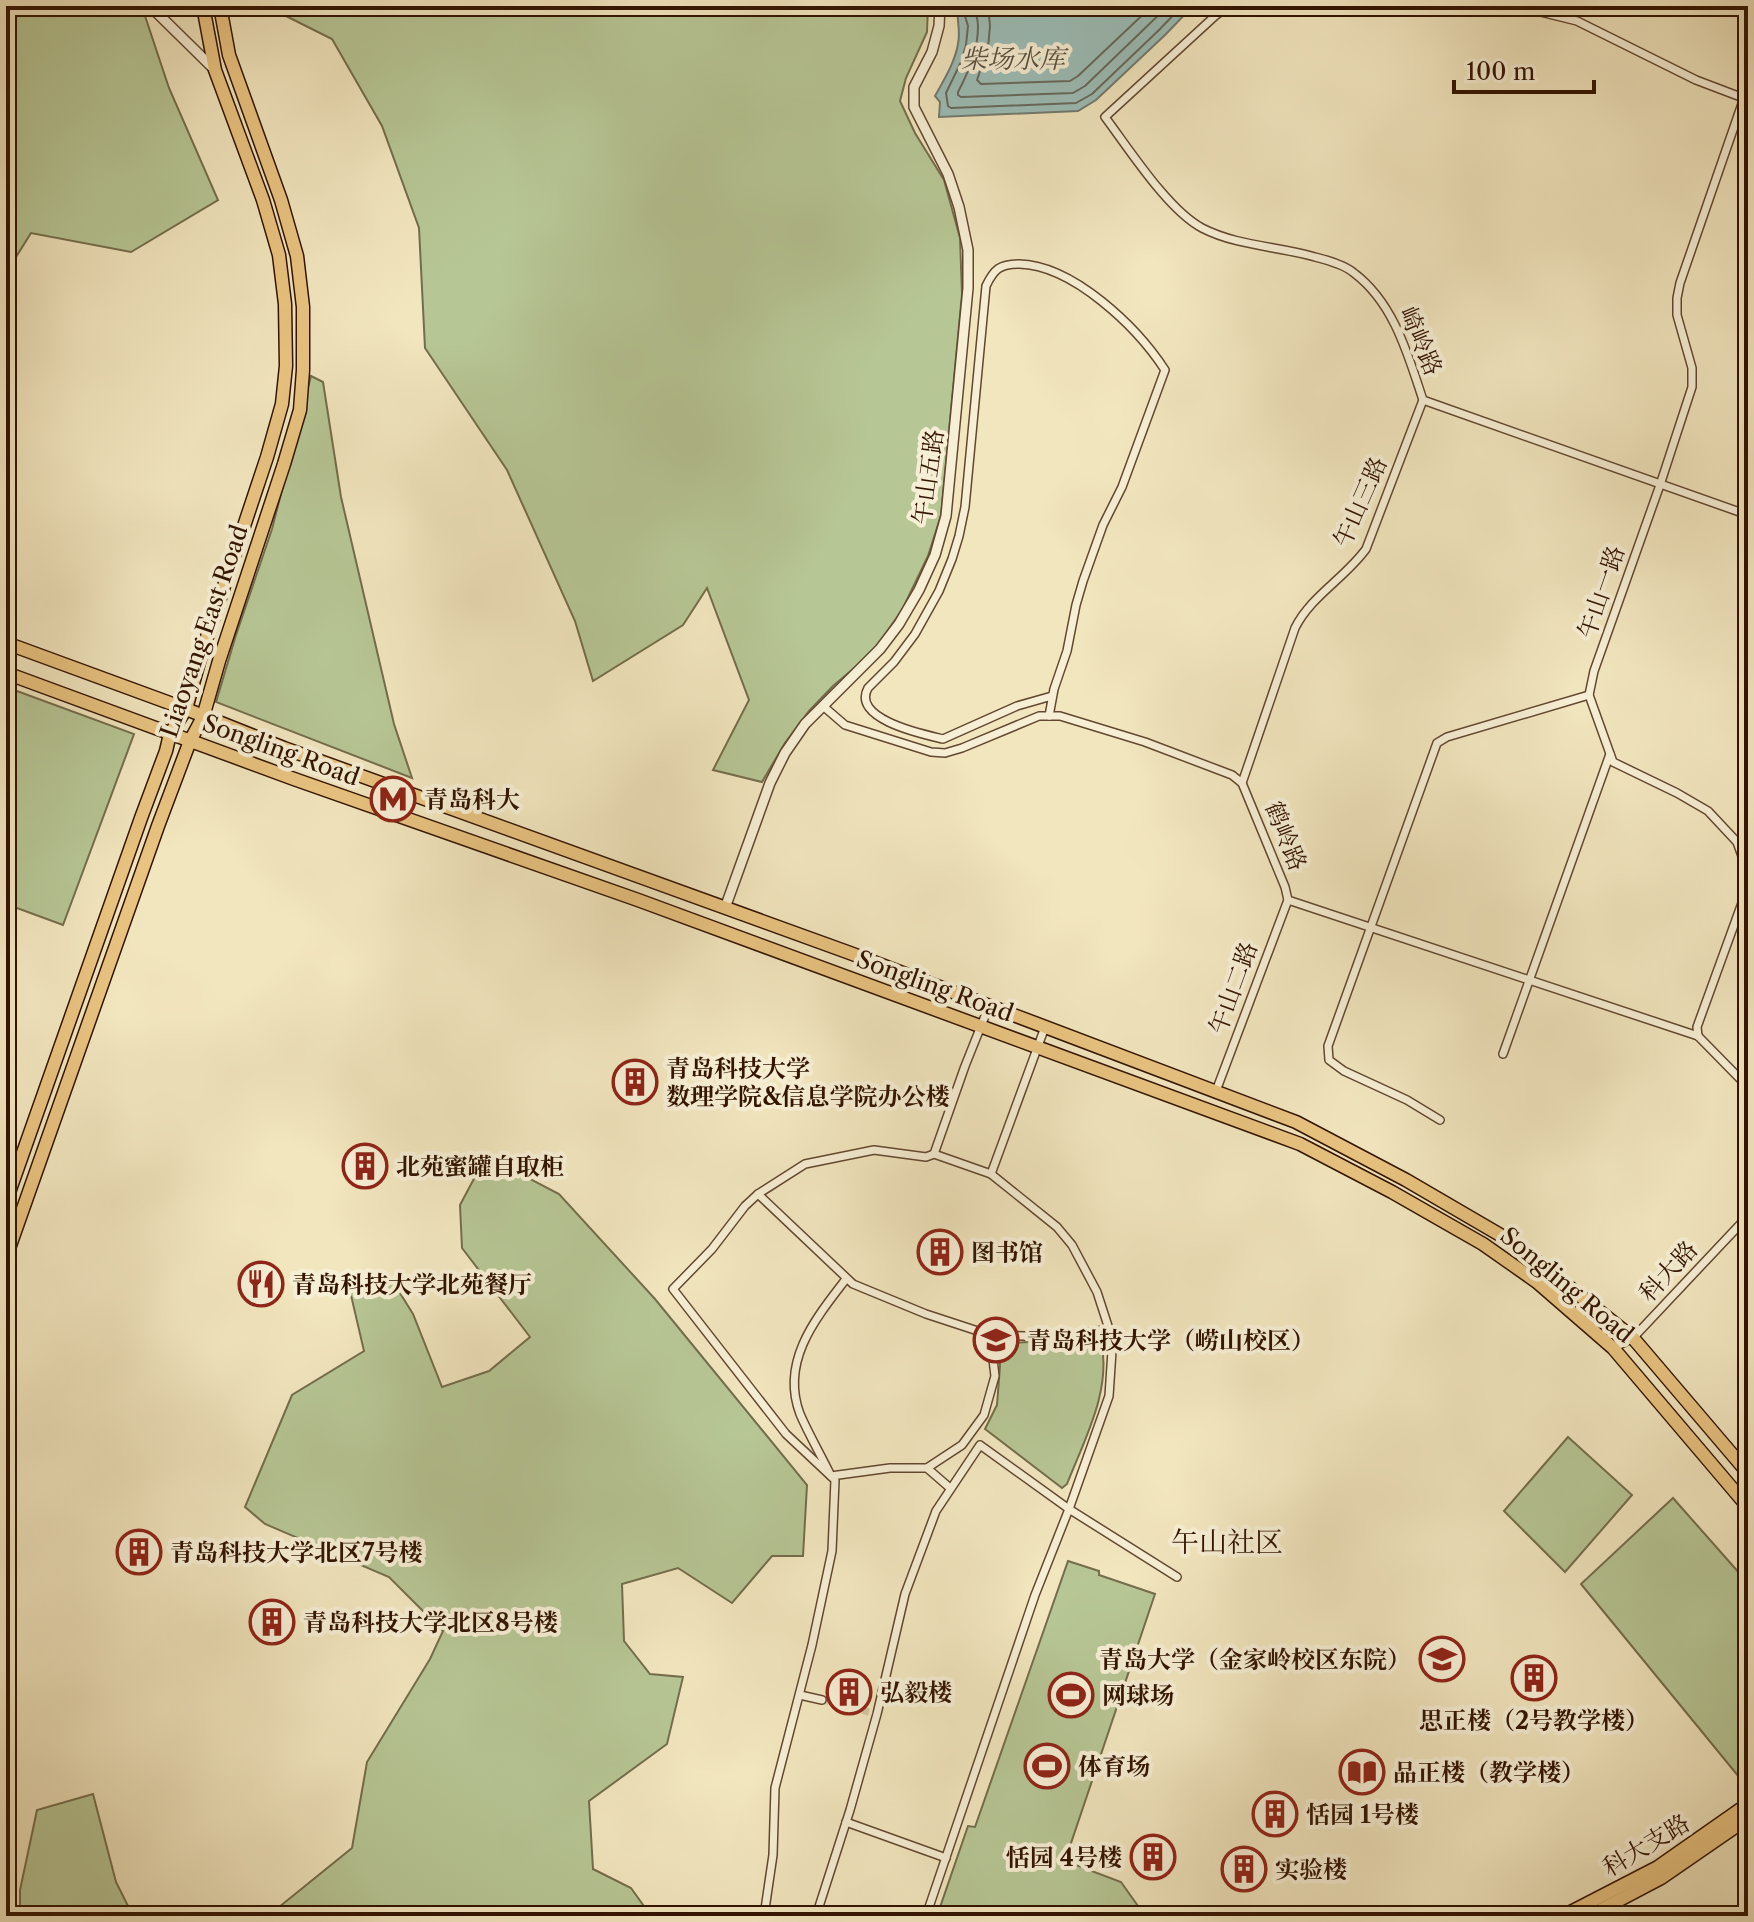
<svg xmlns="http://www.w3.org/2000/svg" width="1754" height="1922" viewBox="0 0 1754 1922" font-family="'Libre Caslon Text','Noto Serif SC',serif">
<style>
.green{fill:#b7c695;stroke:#746d4b;stroke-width:2}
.water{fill:#9cbeb8;stroke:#727a6f;stroke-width:2}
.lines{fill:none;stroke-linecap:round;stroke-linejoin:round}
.shore{stroke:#67695c;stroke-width:2}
.minor-tunnel{stroke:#d5c6a2;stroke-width:7;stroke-dasharray:7 3.5;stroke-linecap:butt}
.minor-casing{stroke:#624830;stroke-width:10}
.tertiary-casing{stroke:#624830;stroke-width:12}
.primary-casing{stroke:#321401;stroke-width:15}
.minor{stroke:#f7efd5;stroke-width:7}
.tertiary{stroke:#f7efd5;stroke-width:9}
.primary{stroke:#e9c380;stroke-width:12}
.labels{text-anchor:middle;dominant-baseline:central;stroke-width:8;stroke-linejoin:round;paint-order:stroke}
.street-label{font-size:24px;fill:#321401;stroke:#f7efd5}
.poi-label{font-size:24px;font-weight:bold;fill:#321401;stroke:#f7efd5;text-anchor:start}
.water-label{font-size:26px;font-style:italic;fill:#575041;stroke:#f7efd5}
.quarter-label{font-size:28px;fill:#321401;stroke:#f7efd5}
</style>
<rect width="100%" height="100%" fill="#f2e6bf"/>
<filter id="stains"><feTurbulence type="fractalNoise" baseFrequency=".0025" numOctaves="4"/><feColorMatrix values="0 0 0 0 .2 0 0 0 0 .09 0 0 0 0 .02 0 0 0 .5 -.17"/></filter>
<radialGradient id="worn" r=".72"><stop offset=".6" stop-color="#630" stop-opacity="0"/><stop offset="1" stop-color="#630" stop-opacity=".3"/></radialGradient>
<g class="green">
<path d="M6,6h130l9,10 24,72 49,112 -87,52 -100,-19 -25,40z"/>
<path d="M266,6h662l-1,26 -21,46 -6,23 15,32 29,47 16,58 2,56 -21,221 -13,41 -26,54 -30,43 -39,33 -24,25 -24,32 -23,39 -49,-12 36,-70 -42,-112 -24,37 -90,56 -18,-60 -68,-151 -82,-122 -6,-120 -37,-102 -50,-87z"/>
<path d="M311,376l12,6 18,115 53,227 18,54 -196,-76 20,-67 36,-106z"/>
<path d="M6,687l128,47 -71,191 -57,-21z"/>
<path d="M486,1156l73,38 96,105 152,186 -4,71h-31l-40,47 -54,-35 -56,16 2,57 26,33 33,3 -16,67 -78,57 4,68 38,19 20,28h-383l84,-68 15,-86 63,-103 13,-28 -54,-54 -124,-53 -20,-17 47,-112 72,-44 -14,-60 40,-14 23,37 29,73 47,-16 41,-34 -68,-89 -2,-43z"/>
<path d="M1091,1338l10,2c11,50 -16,98 -34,144l-5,4 -77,-59 12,-24 3,-39 -2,-22z"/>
<path d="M1568,1437l64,58 -67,77 -61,-61z"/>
<path d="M1673,1498l75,85v186l-9,8 -158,-193z"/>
<path d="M1068,1561l31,10v4l56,19 -90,267 56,21 24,34h-208l31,-90 7,1z"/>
<path d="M93,1794l23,88 17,34h-113v-26l17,-80z"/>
</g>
<path class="water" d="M958,6h235l-28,29 -69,65 -18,11 -139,6 1,-15 -5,-6c9,-16 20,-34 23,-52 3,-14 -2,-25 0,-38z"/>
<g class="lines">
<g class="shore">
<path d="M966,6l-1,10 3,10 -2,19 -5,17 -15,31 2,13 3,2 125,-5 16,-9 67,-64 23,-24"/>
<path d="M976,6c-1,7 2,13 2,20 0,24 -9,45 -20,66v3l3,2 112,-4 12,-7 83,-80"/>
<path d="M988,6l2,20 -2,22 -11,32 4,4 89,-3 8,-5 74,-70"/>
</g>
<path class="minor-tunnel" d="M822,1700l47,12"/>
<g class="minor-casing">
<g id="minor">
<path d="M1229,6l-14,10 -110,101c24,32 63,93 97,111 35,18 75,18 113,29 12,3 30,8 39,16 40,30 54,82 69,127l325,115"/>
<path d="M1516,6l61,15 119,59 50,19"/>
<path d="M823,706l22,19 86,27 14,1 17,-5 77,-32h21l85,26 87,33 10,8 43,104 3,13 410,136 50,51"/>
<path d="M1049,716l5,-27 13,-38 9,-46 7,-24 20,-56 19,-38 43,-117c-28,-43 -92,-105 -146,-106 -19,0 -25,5 -33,22l-21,221 -6,29 -7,23 -13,32 -24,43 -21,28 -26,26c-17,31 54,46 75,51l74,-33 35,-10"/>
<path d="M1242,783l53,-155c16,-32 50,-50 71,-79l57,-149"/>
<path d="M1698,1036l-1,-9 45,-124 5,-33 -10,-28 -29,-31 -31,-18 -64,-31 -24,-67 5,-24 66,-186 32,-98v-19l-15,-53v-17l3,-15 64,-185"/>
<path d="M1503,1054l107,-300"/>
<path d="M1216,1091l72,-191"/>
<path d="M1440,1120l-33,-20 -63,-29 -15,-11 -1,-14 109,-303 10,-6 142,-42"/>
<path d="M934,1154l31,-88 24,-60"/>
<path d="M991,1174l54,-147"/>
<path d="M758,1194l95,90 73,30 64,21 73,2 46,-8"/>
<path d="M846,1279c-30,39 -66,82 -46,135 9,21 21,41 31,62l59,-8h37l23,20"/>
<path d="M1613,1348l20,-10 115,-122"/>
<path d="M927,1468l35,-23 22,-30 11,-39 -5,-41"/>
<path d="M800,1695l22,5"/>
<path d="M846,1822l100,36"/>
<path d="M764,1916l9,-61 2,-67 37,-143 20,-94 3,-71 -49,-46 -113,-145 39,-40 33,-43 13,-12 47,-30 69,-14 52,7 8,-3 57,20 66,53 15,18 25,47 12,37 3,22 -3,45 -40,113 -34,86 -109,321"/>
<path d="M816,1916l34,-106 27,-96 28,-120 31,-83 44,-66 89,64 108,68"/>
</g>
</g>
<g class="tertiary-casing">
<g id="tertiary">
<path d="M150,6l65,64"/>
<path d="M725,908l45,-125 15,-30 20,-29 75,-75 19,-25 20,-34 16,-35 11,-39 22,-228v-38l-9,-43 -11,-33 -34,-67v-20l18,-35 7,-26 1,-20"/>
</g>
</g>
<g class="primary-casing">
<g id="primary">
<path d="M6,643l180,66 98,39 566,205 446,169 110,58 108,63 119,95 115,135"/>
<path d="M6,673l288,106 344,121 662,244 92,48 91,52 54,38 76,66 135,159"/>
<path d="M6,1201l135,-383 25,-67 4,-17 16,-25 15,-54 66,-198 15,-53 4,-38 -1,-62 -6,-49 -16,-55 -48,-130 -12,-64"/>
<path d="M6,1257l152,-431 32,-85 13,-24 16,-56 65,-197 16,-54 3,-40v-63l-6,-51 -16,-56 -52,-145 -9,-49"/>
<path d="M1563,1916l95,-49 90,-63"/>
<path d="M1589,1916l72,-38 87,-60"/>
</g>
</g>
<use href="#minor" class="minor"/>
<use href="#tertiary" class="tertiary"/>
<use href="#primary" class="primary"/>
</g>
<defs>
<g id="metro-ring" transform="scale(2.3)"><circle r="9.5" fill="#f7efd5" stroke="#8f2418" stroke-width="1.5"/><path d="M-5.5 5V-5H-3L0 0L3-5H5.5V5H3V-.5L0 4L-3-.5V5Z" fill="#8f2418"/></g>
<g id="building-ring" transform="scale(2.3)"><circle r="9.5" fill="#f7efd5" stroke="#8f2418" stroke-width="1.5"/><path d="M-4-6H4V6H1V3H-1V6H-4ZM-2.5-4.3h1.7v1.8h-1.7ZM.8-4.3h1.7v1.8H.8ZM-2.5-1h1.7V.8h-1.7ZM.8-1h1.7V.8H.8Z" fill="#8f2418"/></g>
<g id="restaurant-ring" transform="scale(2.3)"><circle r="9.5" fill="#f7efd5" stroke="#8f2418" stroke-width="1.5"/><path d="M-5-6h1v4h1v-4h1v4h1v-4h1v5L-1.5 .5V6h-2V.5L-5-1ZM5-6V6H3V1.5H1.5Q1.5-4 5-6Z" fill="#8f2418"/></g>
<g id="university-ring" transform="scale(2.3)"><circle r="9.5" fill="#f7efd5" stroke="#8f2418" stroke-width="1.5"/><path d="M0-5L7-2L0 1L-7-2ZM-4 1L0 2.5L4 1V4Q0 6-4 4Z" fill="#8f2418"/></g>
<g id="stadium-ring" transform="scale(2.3)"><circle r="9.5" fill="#f7efd5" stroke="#8f2418" stroke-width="1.5"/><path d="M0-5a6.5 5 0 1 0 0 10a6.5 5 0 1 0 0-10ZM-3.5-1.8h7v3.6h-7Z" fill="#8f2418"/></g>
<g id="library-ring" transform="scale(2.3)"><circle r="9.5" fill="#f7efd5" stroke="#8f2418" stroke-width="1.5"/><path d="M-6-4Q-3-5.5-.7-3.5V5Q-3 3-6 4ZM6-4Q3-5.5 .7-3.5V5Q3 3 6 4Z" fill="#8f2418"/></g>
</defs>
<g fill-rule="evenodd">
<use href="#metro-ring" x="393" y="799"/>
<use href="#building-ring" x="635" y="1082"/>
<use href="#building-ring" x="365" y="1166"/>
<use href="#building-ring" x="940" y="1252"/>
<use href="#restaurant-ring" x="261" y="1284"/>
<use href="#university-ring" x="996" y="1340"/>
<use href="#building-ring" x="139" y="1552"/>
<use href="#building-ring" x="272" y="1622"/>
<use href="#university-ring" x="1442" y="1659"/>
<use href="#building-ring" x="1534" y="1678"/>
<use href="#building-ring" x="849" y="1692"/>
<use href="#stadium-ring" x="1071" y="1695"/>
<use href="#stadium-ring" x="1047" y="1766"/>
<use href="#library-ring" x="1362" y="1772"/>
<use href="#building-ring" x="1275" y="1814"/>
<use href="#building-ring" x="1153" y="1857"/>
<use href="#building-ring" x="1244" y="1869"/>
</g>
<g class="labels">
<g class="street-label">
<text transform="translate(1421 341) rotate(67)">崎岭路</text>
<text transform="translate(928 477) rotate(-82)">午山五路</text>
<text transform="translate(1360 502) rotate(-66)">午山三路</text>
<text transform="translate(1601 592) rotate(-71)">午山一路</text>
<text transform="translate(204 631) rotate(-71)">Liaoyang East Road</text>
<text transform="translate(281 750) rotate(20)">Songling Road</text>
<text transform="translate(1286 836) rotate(68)">鹤岭路</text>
<text transform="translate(935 986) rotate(20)">Songling Road</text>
<text transform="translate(1233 988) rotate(-70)">午山二路</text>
<text transform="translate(1668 1271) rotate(-47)">科大路</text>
<text transform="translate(1567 1285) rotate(40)">Songling Road</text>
<text transform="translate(1646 1845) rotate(-31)">科大支路</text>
</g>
<g class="poi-label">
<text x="424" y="799">青岛科大</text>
<text x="666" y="1068">青岛科技大学<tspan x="666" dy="28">数理学院&amp;信息学院办公楼</tspan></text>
<text x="396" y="1166">北苑蜜罐自取柜</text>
<text x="971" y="1252">图书馆</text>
<text x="292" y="1284">青岛科技大学北苑餐厅</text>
<text x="1027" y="1340">青岛科技大学（崂山校区）</text>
<text x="170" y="1552">青岛科技大学北区7号楼</text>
<text x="303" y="1622">青岛科技大学北区8号楼</text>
<text x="1411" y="1659" text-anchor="end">青岛大学（金家岭校区东院）</text>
<text x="880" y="1692">弘毅楼</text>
<text x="1102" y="1695">网球场</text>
<text x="1534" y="1720" text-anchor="middle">思正楼（2号教学楼）</text>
<text x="1078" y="1766">体育场</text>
<text x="1393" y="1772">品正楼（教学楼）</text>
<text x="1306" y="1814">恬园 1号楼</text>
<text x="1122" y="1857" text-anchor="end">恬园 4号楼</text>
<text x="1275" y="1869">实验楼</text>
</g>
<g class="water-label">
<text x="1013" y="59">柴场水库</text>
</g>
<g class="quarter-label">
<text x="1227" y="1542">午山社区</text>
</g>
</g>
<rect width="1754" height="1922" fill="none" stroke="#f2e6bf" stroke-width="32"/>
<rect x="8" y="8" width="1738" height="1906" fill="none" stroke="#321401" stroke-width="4"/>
<rect x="16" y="16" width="1722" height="1890" fill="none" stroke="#321401" stroke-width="2"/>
<path d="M1454 80v12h140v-12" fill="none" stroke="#321401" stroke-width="4"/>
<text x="1466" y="80" font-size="24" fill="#321401" stroke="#f7efd5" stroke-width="6" paint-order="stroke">100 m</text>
<rect width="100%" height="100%" filter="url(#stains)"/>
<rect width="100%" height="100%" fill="url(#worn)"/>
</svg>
